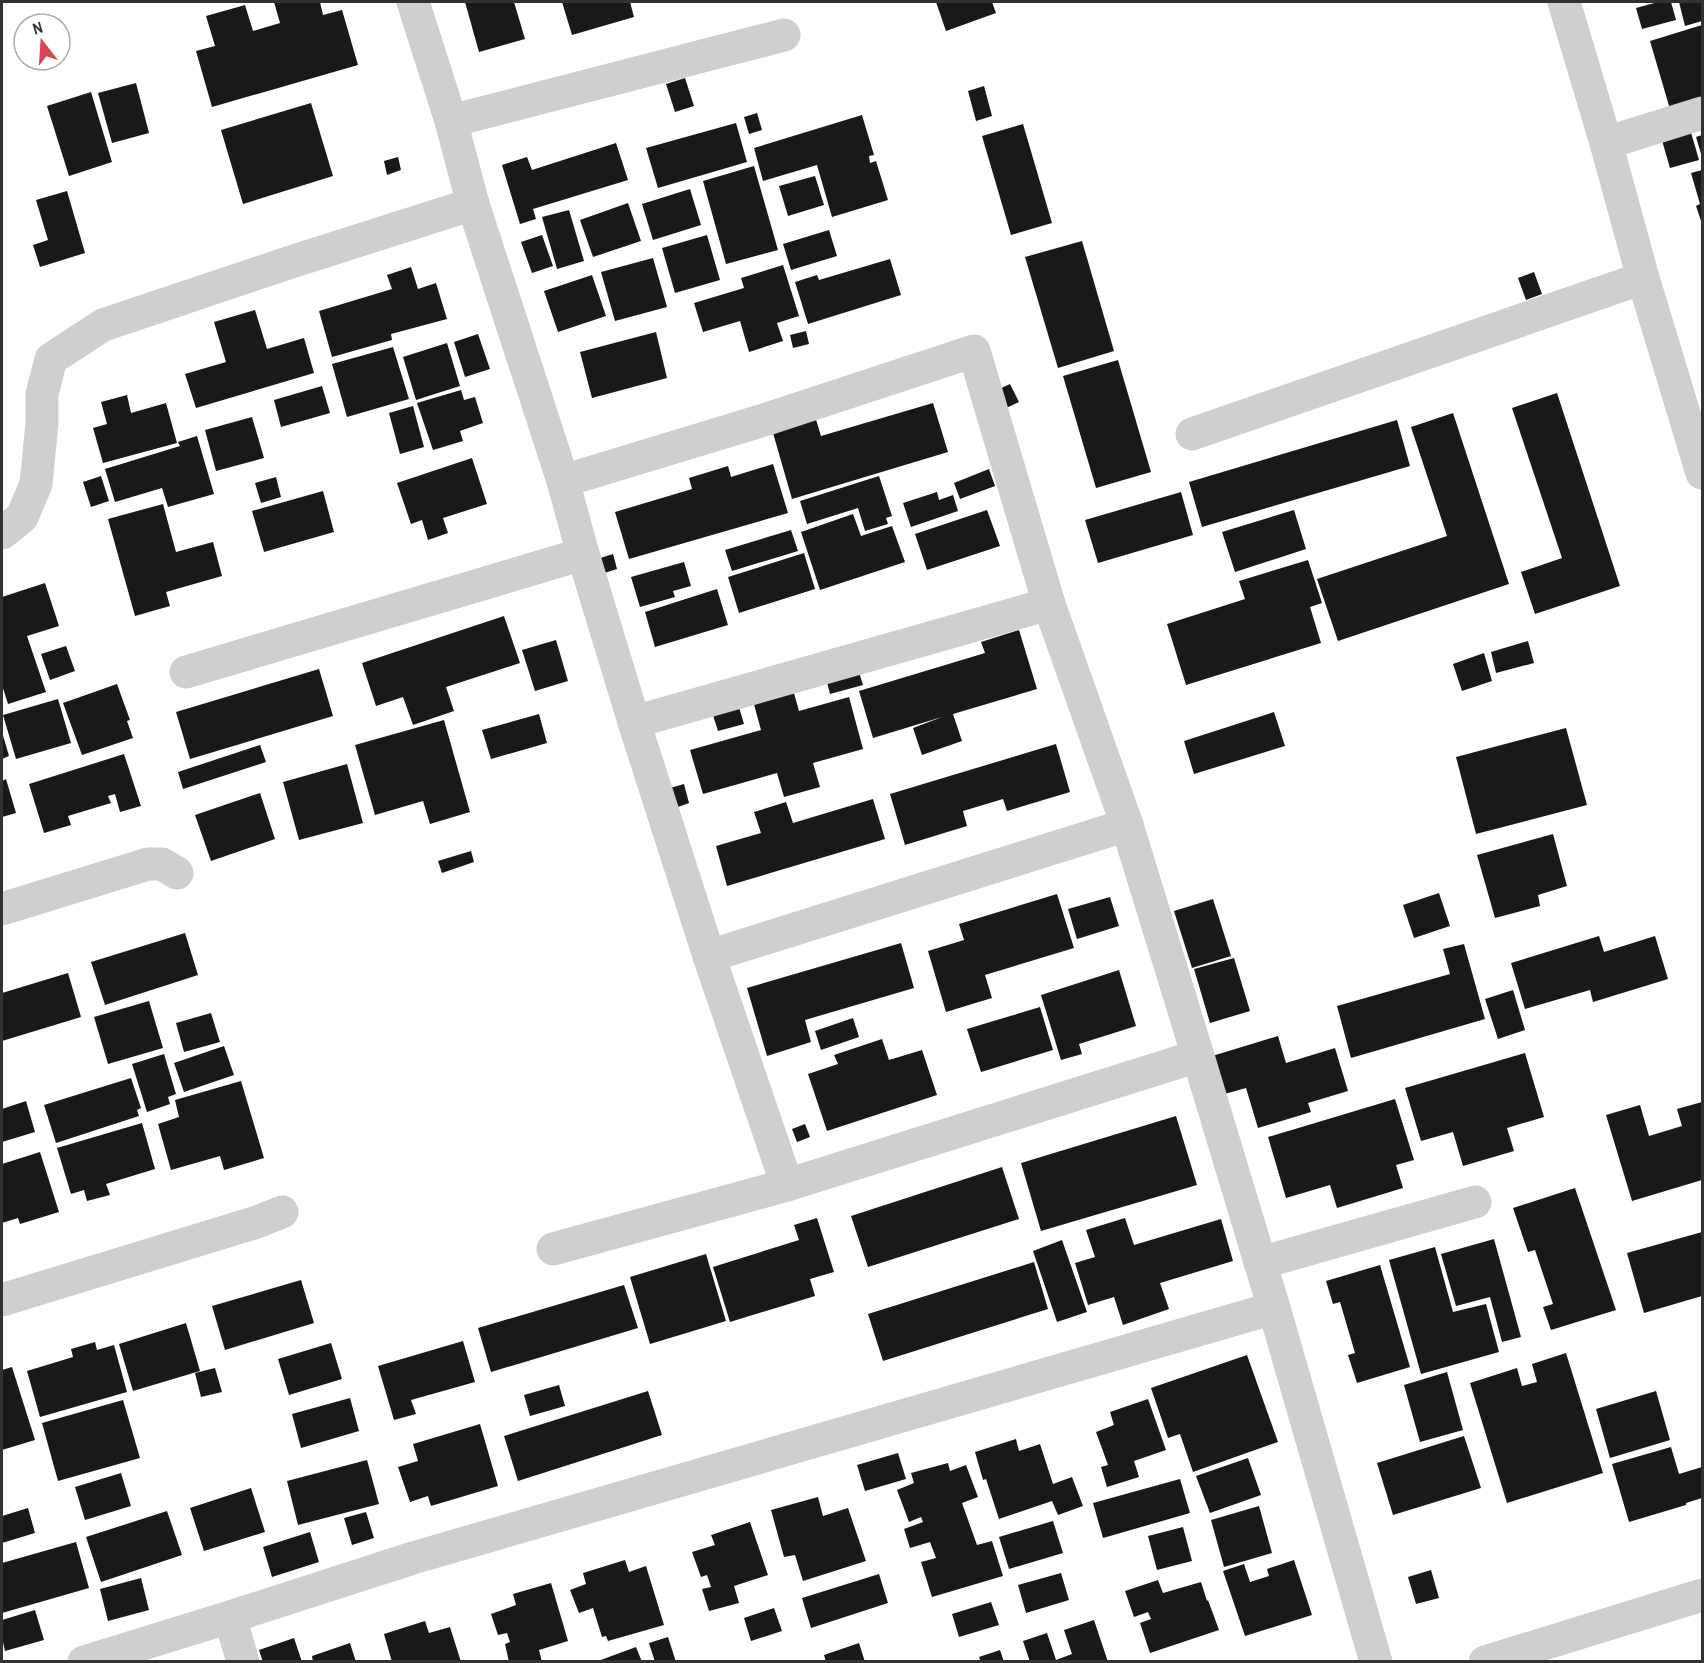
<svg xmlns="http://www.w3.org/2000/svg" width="1704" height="1663" viewBox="0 0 1704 1663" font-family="'Archivo Narrow',sans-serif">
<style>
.building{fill:#191919}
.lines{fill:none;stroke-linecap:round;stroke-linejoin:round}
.minor{stroke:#cfcfcf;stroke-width:33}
</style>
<rect width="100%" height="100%" fill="#fff"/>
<g class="building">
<path d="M274,2h46l3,13 19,-5 16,55 -146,42 -16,-56 19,-5 -9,-30 39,-11 8,26 27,-8z"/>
<path d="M465,2h49l11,37 -46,13z"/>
<path d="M562,2h68l4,15 -62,18z"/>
<path d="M936,2h56l4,11 -50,18z"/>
<path d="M1658,2h13l5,18 -34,9 -6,-21z"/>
<path d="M1679,2h23v19l-17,5z"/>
<path d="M1702,25v82l-30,9 -22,-75z"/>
<path d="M685,78l9,28 -19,6 -9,-28z"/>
<path d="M136,83l13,50 -37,10 -14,-50z"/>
<path d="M984,86l8,30 -16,5 -8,-30z"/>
<path d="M91,92l21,70 -43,14 -22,-70z"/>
<path d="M311,103l22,73 -90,28 -22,-74z"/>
<path d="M757,113l5,17 -13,4 -5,-17z"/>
<path d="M862,115l12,40 -5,1 1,7 6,-2 12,39 -56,17 -15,-52 -54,16 -9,-33z"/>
<path d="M736,123l11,39 -89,26 -12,-40z"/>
<path d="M1023,124l29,99 -41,12 -29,-99z"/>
<path d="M1690,129l9,31 -29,8 -9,-31z"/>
<path d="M1702,135v22l-6,-20z"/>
<path d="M616,143l12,37 -95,29 3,10 -16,5 -18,-59 25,-8 5,13z"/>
<path d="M398,157l3,13 -14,5 -3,-14z"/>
<path d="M754,166l24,84 -52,14 -23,-83z"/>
<path d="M1702,170v51h-1l-5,-15 4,-2 -9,-31z"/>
<path d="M815,176l9,29 -36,11 -9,-30z"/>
<path d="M690,189l11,36 -48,15 -11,-36z"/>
<path d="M67,191l18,62 -45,14 -7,-22 15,-5 -12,-40z"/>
<path d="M628,203l13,38 -48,16 -13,-37z"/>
<path d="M569,210l15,51 -27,8 -15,-52z"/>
<path d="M829,230l8,26 -46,14 -8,-26z"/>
<path d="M542,235l11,31 -21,7 -11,-31z"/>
<path d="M707,235l13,45 -45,13 -13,-45z"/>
<path d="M1082,241l32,110 -56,17 -33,-111z"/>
<path d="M653,258l14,49 -52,14 -14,-49z"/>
<path d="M890,259l11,36 -93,29 -13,-42 22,-7 2,5z"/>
<path d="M783,265l16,51 -22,7 6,18 -34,11 -9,-31 -37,11 -9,-29 50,-15 -3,-10z"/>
<path d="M411,267l7,22 18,-6 11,36 -56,15 1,6 -60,17 -13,-46 73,-22 -5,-14z"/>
<path d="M1534,272l8,22 -16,6 -8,-22z"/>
<path d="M592,275l14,41 -48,16 -14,-41z"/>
<path d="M255,310l12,39 37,-11 10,35 -118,35 -11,-34 41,-12 -12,-40z"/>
<path d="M806,331l3,13 -16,4 -3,-13z"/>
<path d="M656,332l11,46 -75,20 -12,-46z"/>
<path d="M478,334l12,35 -25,8 -11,-35z"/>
<path d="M447,343l13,43 -44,14 -13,-43z"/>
<path d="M393,347l16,52 -62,18 -15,-53z"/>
<path d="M1118,360l33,112 -55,16 -33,-112z"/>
<path d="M1010,384l9,18 -15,7 -9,-18z"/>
<path d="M322,386l8,27 -49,14 -7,-27z"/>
<path d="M461,390l3,10 11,-3 8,26 -23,8 3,10 -30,9 -16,-47z"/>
<path d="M1557,393l63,193 -85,28 -14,-42 41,-14 -50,-150z"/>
<path d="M127,395l4,18 35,-10 11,40 -74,20 -10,-35 14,-4 -6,-22z"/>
<path d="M933,403l15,49 -156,47 -21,-73 43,-13 7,23z"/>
<path d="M413,406l11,41 -24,7 -11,-41z"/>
<path d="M1453,413l56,171 -171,57 -21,-62 130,-43 -36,-109z"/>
<path d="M252,417l12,41 -48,13 -11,-41z"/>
<path d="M1397,420l13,46 -208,61 -13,-45z"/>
<path d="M197,436l17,58 -46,13 -6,-19 -47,14 -10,-33 75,-23 -2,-4z"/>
<path d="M472,458l15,46 -44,14 5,15 -20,7 -6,-20 -11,4 -14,-41z"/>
<path d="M773,464l15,49 -159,46 -14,-47 77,-23 -3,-11 39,-12 3,11z"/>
<path d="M989,469l6,17 -35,13 -6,-16z"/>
<path d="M101,476l8,25 -18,6 -8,-25z"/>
<path d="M879,476l13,40 -6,2 2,6 -23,7 -7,-23 -51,16 -7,-23z"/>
<path d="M276,477l5,20 -20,6 -6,-20z"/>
<path d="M323,491l11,41 -70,20 -12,-41z"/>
<path d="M937,492l2,8 14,-5 5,16 -47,16 -8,-24z"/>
<path d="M1181,492l12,43 -95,28 -13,-43z"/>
<path d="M163,504l13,48 37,-10 9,34 -56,16 4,14 -35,10 -27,-97z"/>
<path d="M987,510l13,36 -73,24 -12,-36z"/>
<path d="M1294,510l12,39 -71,23 -13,-40z"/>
<path d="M853,514l8,22 31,-10 13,36 -85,28 -19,-58z"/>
<path d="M791,530l7,21 -66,20 -7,-21z"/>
<path d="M804,553l11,36 -76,24 -11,-36z"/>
<path d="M613,554l4,15 -19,6 -4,-15z"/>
<path d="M1308,560l14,43 -12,4 11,36 -135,42 -19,-61 78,-25 -6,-18z"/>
<path d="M684,562l7,24 -18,5 2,6 -35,10 -9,-30z"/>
<path d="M45,583l14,43 -32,10 19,56 -38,12 -6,-19v-88z"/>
<path d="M717,589l11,36 -73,22 -10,-35z"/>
<path d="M504,616l16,47 -74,24 8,24 -41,14 -10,-28 -27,9 -14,-43z"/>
<path d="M1019,630l18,59 -84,25 9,27 -40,14 -9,-27 29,-11 -69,21 -14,-47 126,-38 -4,-11z"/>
<path d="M556,640l12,41 -33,10 -13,-41z"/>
<path d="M1528,641l6,22 -38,10 -5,-21z"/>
<path d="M66,646l9,25 -25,9 -9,-26z"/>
<path d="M1484,653l8,28 -30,10 -9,-27z"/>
<path d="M319,669l14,47 -143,43 -14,-47z"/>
<path d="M858,669l5,16 -33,9 -4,-16z"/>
<path d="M117,684l13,36 -3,1 6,17 -51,17 -19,-52z"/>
<path d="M792,686l7,25 50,-14 14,52 -50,14 7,24 -36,10 -7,-24 -74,21 -13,-44 71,-20 -9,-33z"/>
<path d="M58,699l13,44 -55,16 -13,-44z"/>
<path d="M738,704l6,20 -26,7 -6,-19z"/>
<path d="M1274,712l11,34 -91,28 -10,-33z"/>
<path d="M539,714l8,29 -56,16 -9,-29z"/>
<path d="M444,720l26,92 -40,12 -7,-23 -48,14 -20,-70z"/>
<path d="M1566,728l21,77 -111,29 -20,-77z"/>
<path d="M2,732l7,24 -7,3z"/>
<path d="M1056,744l14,48 -63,19 -4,-12 -40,12 4,15 -62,19 -15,-51z"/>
<path d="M260,745l6,17 -83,27 -5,-17z"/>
<path d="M124,754l17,52 -21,6 -5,-18 -7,2 3,7 -43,13 3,9 -27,8 -15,-49z"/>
<path d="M347,764l16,59 -64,17 -16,-58z"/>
<path d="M6,779l10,34 -14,4v-36z"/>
<path d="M684,784l5,19 -11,4 -18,-16z"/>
<path d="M260,793l15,46 -64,22 -16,-46z"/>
<path d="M873,799l12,40 -158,47 -11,-40 45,-13 -7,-21 32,-10 7,21z"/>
<path d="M1553,834l14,52 -29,9 2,11 -45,12 -18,-63z"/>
<path d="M471,851l3,11 -32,11 -4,-12z"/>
<path d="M1439,893l11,33 -36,12 -11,-33z"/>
<path d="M1057,894l17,54 -89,27 7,23 -46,14 -18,-61 36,-11 -5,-16z"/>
<path d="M1110,897l9,29 -42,13 -9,-30z"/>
<path d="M1213,899l18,57 -39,12 -18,-57z"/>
<path d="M185,933l13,42 -93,30 -14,-43z"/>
<path d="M1599,936l5,16 51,-16 13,43 -75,23 -3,-12 -65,19 -14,-46z"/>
<path d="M901,943l13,45 -109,32 6,22 -44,14 -20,-68z"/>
<path d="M1464,944l21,75 -134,39 -14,-52 113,-32 -7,-25z"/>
<path d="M1234,958l16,53 -40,12 -16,-54z"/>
<path d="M1119,970l17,56 -57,18 3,10 -21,6 -20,-65z"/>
<path d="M68,973l13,44 -79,24v-48z"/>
<path d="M1513,990l12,40 -27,9 -13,-40z"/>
<path d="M149,1001l14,47 -55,16 -14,-47z"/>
<path d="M1040,1007l13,43 -72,22 -14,-43z"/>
<path d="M211,1013l9,29 -36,10 -8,-29z"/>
<path d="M853,1018l6,19 -38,13 -6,-19z"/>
<path d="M1278,1036l8,27 49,-15 13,43 -40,12 3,9 -53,16 -12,-40 -25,7 -12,-38z"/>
<path d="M882,1039l7,21 33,-10 15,45 -110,36 -19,-57 30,-10 -4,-9z"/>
<path d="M224,1046l10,29 -50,17 -10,-29z"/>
<path d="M1525,1053l19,64 -37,11 7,23 -51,15 -10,-34 -32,9 -16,-53z"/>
<path d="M164,1054l12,40 -8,3 2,7 -23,8 -15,-48z"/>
<path d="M131,1078l10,30 -4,2 2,6 -83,27 -12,-38z"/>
<path d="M241,1081l23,77 -40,12 -4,-14 -49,14 -13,-46 21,-7 -4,-17z"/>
<path d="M1395,1099l19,61 -18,5 7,23 -66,20 -7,-23 -44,13 -18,-61z"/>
<path d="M26,1101l9,31 -33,10v-33z"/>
<path d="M1702,1102v78l-70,21 -26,-86 34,-10 9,31 33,-10 -5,-17z"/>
<path d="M1176,1116l21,69 -156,46 -20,-68z"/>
<path d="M142,1123l13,46 -49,15 4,11 -23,6 -3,-11 -13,4 -14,-46z"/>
<path d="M805,1124l5,13 -13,5 -5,-13z"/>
<path d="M40,1152l19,60 -39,12 -2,-6 -16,5v-59z"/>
<path d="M1002,1167l17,52 -151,48 -17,-51z"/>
<path d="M1575,1188l41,122 -65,20 -8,-23 10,-3 -18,-54 -7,2 -15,-44z"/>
<path d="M817,1218l17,54 -24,7 5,17 -85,26 -17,-55 86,-27 -5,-15z"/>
<path d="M1125,1218l9,27 87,-26 12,42 -73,22 9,26 -46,16 -9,-28 -26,8 -13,-42 20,-6 -9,-27z"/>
<path d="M1702,1232v64l-58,17 -17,-60z"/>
<path d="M1494,1239l27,98 -19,5 -12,-45 -34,9 -15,-52z"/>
<path d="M1062,1240l25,72 -30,10 -24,-71z"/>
<path d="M1435,1247l18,65 33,-8 13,48 -78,22 -32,-114z"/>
<path d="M706,1254l20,67 -76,23 -20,-67z"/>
<path d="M1034,1262l14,47 -165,52 -15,-47z"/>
<path d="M1380,1265l30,102 -53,16 -9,-28 7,-2 -15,-51 -7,2 -7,-23z"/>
<path d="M301,1280l13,43 -89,27 -13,-44z"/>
<path d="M624,1285l14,43 -147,44 -13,-44z"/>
<path d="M186,1323l14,48 -67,20 -14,-47z"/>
<path d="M463,1341l12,41 -64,18 5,14 -22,6 -16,-54z"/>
<path d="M95,1342l2,8 17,-5 13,47 -87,25 -13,-46 46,-14 -2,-8z"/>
<path d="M331,1343l11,36 -53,16 -11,-36z"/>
<path d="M1566,1353l37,120 -96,30 -37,-120 47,-15 5,18 15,-4 -5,-18z"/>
<path d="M1247,1355l31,87 -85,30 -13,-38 -12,4 -17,-50z"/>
<path d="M12,1367l23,73 -33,10v-80z"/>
<path d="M215,1368l7,24 -21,5 -6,-24z"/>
<path d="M1447,1372l16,58 -43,12 -16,-57z"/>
<path d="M559,1385l6,21 -35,10 -6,-21z"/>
<path d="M648,1391l14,44 -144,46 -14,-45z"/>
<path d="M1656,1391l14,49 -60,18 -14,-49z"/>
<path d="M350,1398l9,33 -58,17 -9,-34z"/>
<path d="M1148,1399l18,51 -32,11 5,16 -32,10 -6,-20 7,-2 -12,-33 18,-7 -4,-13z"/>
<path d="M123,1400l17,58 -82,23 -16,-58z"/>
<path d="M480,1424l18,62 -67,20 -3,-10 -18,6 -12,-35 20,-6 -5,-17z"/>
<path d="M1464,1436l17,52 -88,27 -16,-52z"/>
<path d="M1016,1439l3,12 21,-7 13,40 19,-7 11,29 -25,9 -6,-14 -53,18 -13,-40 -3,1 -8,-28z"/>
<path d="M1671,1447l8,27 23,-7v31l-16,5v2l-57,17 -17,-58z"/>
<path d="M898,1453l8,26 -41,12 -8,-26z"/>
<path d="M1248,1458l13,37 -51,18 -14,-37z"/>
<path d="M367,1460l12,44 -81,21 -11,-44z"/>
<path d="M948,1463l2,8 16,-6 12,32 -16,6 15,42 15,-4 11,35 -71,21 -11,-35 15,-4 -6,-16 -20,6 -6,-19 19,-7 -2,-5 -12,5 -12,-32 17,-7 -3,-10z"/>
<path d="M121,1473l10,33 -46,14 -10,-33z"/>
<path d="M1180,1479l10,34 -87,25 -10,-35z"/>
<path d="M251,1488l14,44 -61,19 -14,-43z"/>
<path d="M818,1497l5,19 25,-8 18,53 -63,20 -8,-26 -11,2 -13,-47z"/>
<path d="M1259,1506l13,47 -48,14 -13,-47z"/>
<path d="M28,1508l7,25 -33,10v-27z"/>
<path d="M167,1511l15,44 -81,27 -15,-45z"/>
<path d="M366,1512l8,26 -22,7 -8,-27z"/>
<path d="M1053,1521l10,32 -54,16 -10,-32z"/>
<path d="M750,1522l18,53 -34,11 5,17 -30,8 -7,-22 9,-2 -4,-12 -6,2 -9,-25 23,-7 -4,-10z"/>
<path d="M1183,1527l9,34 -35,9 -9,-34z"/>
<path d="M310,1532l9,30 -47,15 -9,-30z"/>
<path d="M76,1542l13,46 -87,25v-50z"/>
<path d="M625,1560l4,12 17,-6 18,59 -56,16 -2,-5 -4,1 -9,-29 -14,5 -9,-23 16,-6 -3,-11z"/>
<path d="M1294,1560l18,55 -67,21 -22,-65 21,-7 6,18 19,-6 -2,-7z"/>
<path d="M1431,1570l8,28 -23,6 -8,-27z"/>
<path d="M1061,1573l8,27 -43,13 -8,-28z"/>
<path d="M879,1574l9,29 -77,25 -9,-30z"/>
<path d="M141,1578l8,32 -41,11 -8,-32z"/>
<path d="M1158,1580l5,13 38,-11 6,19 1,-1 11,30 -69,23 -10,-30 11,-4 -3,-7 -14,5 -9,-26z"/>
<path d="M551,1583l17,58 -29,9 3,12h-33l-4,-18 5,-2 -3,-9 -9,2 -7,-21 25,-9 -3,-11z"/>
<path d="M991,1602l8,23 -40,12 -7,-23z"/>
<path d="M774,1608l8,23 -31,10 -7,-23z"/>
<path d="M35,1610l9,30 -39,11 -3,-13v-18z"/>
<path d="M1094,1620l14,42h-78l-7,-21 24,-8 9,27 16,-6 -8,-24z"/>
<path d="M425,1621l4,12 21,-6 11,35h-69l-8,-28z"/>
<path d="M668,1637l8,25h-21l-6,-19z"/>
<path d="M294,1638l8,24h-39l-4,-12z"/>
<path d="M350,1643l6,19h-43l-1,-6z"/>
<path d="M859,1643l6,19h-39l-2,-7z"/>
<path d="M636,1647l6,15h-44v-1z"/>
<path d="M1000,1650l4,12h-23l-2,-5z"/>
</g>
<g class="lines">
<g class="minor">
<path d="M413,2l38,119 22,83 90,277 20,73 51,168 75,234 78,229 -234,64"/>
<path d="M1564,2l42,141 37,135 59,195"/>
<path d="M451,121l333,-86"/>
<path d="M1606,143l96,-30"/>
<path d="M1192,434l451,-156"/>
<path d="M563,481l204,-62 207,-68 75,253 78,221 71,231 76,252 102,354"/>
<path d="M2,533l20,-16 14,-33 6,-61v-29l9,-35 52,-34 185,-62 185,-59"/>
<path d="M186,672l397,-118"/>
<path d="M634,722l415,-118"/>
<path d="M2,909l146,-45h14l15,9"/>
<path d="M709,956l418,-131"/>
<path d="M787,1185l411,-129"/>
<path d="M1260,1263l215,-61"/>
<path d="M2,1300l255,-78 25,-10"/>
<path d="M230,1617l13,45"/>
<path d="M84,1662l146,-45 183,-59 861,-250"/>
<path d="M1485,1662l217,-67"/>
</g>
</g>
<rect width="1704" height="1663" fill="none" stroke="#323232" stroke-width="6"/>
<g transform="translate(42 42) rotate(343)"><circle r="28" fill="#ffffff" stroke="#adadad" stroke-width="1.5"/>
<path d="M0-4.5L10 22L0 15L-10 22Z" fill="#da4454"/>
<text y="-9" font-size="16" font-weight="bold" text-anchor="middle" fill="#323232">N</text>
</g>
</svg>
